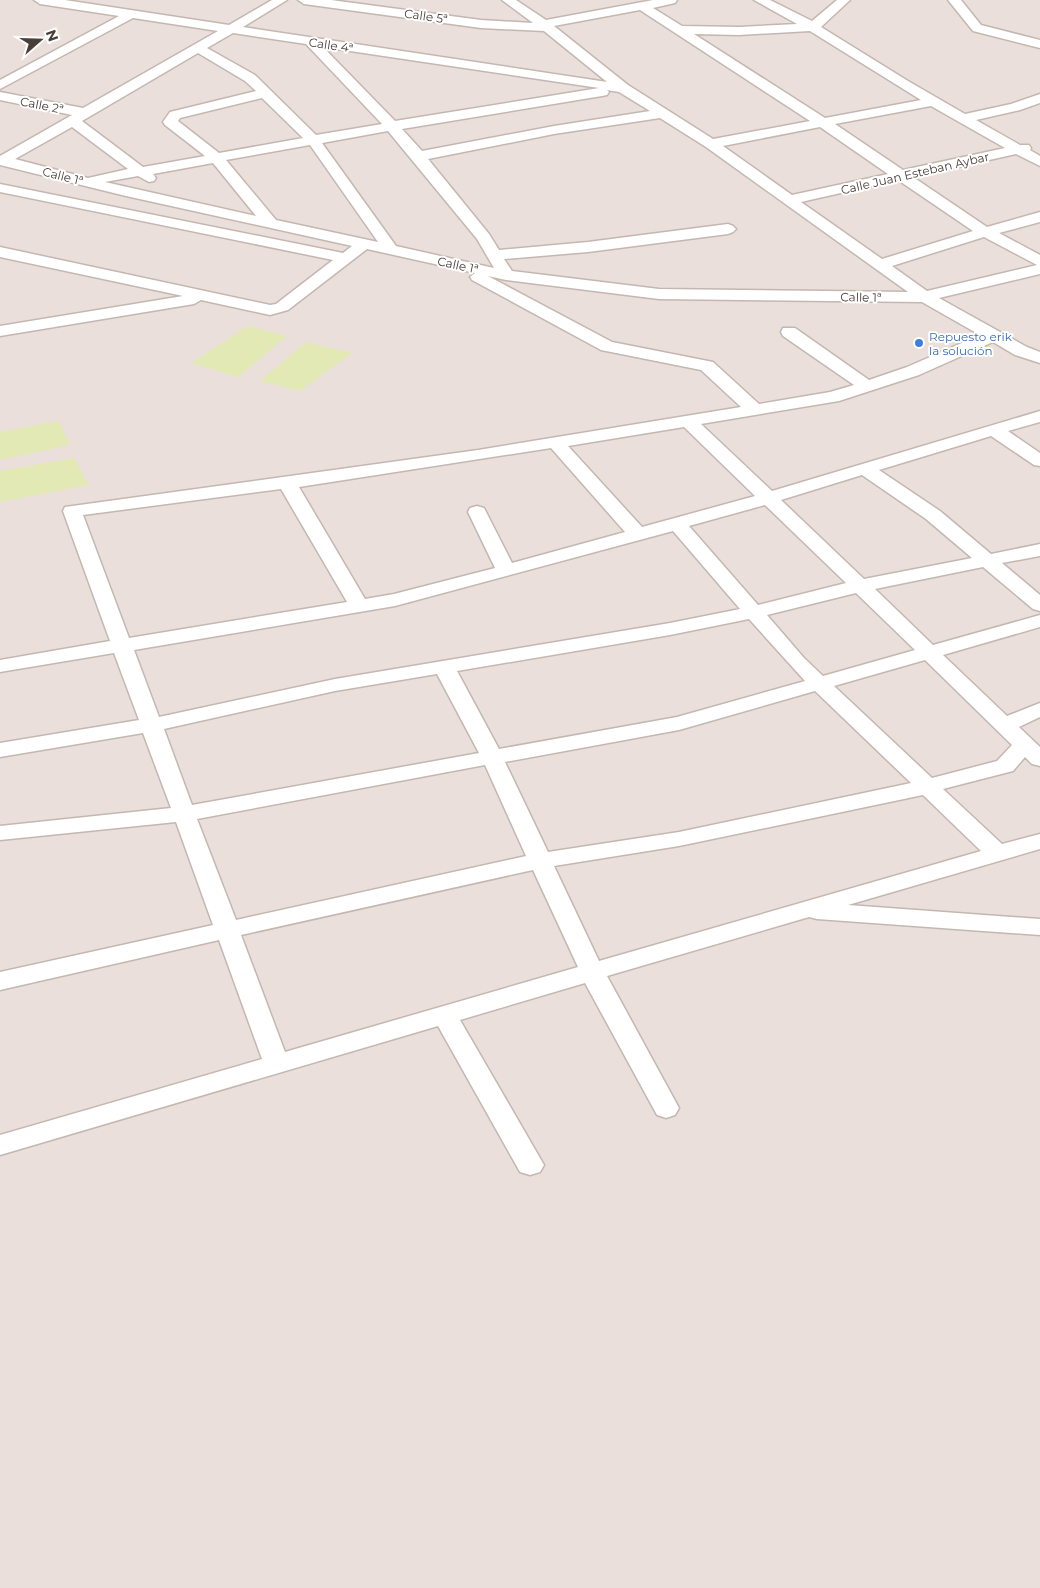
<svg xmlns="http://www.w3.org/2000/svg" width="1040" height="1588" viewBox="0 0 1040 1588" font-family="Montserrat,sans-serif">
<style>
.residential{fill:#eadfda}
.green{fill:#e2e9b5}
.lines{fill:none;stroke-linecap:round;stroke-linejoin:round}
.minor-casing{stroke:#c4b7b1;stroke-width:3}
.minor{fill:#fff;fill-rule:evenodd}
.shop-dot{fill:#3f7fe0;stroke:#fff;stroke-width:2}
.labels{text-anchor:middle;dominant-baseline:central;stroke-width:4;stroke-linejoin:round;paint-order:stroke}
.far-street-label{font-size:12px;fill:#4a3e39;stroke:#fff}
.far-shop-label{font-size:12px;fill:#366cbe;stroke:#fff;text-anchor:start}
</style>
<rect width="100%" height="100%" fill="#f6efec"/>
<rect class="residential" x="0" y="0" width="1040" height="1588"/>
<g class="green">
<path d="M248,326l39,10 -49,41 -47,-14z"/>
<path d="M306,342l46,11 -52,38 -40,-10z"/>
<path d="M59,421l11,24 -70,15v-28z"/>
<path d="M74,458l15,27 -89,17v-31z"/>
</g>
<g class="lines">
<g class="minor-casing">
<g id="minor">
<path d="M34,0h31l164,25 43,-25h15l-44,27 364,55 -63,-51 -63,-3 -177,-24 -6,-4h33l150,20 52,3 -31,-23h14l30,20 107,-20h24l-2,3 -22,5 29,18 57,1 58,-3 -43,-24h16l42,21 25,-21h13l-29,27 87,54 57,33 46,-10 29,-10v9l-20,7 -44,10 44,25h9l2,3 -1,2 10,6v10l-24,-12 -103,23 74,50 53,-15v10l-41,11 41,22v19l-101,24 88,49 13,5v11l-25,-8 -22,-13 -74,33 -80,26 -138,23 71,67 268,-80v11l-32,9 32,22v13l-6,-1 -43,-29 -112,34 61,41 51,43 49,-10v12l-38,7 38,32v16l-7,-2 -50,-42 -108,22 58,56 107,-30v12l-97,28 64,61 33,-13v14l-21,10 21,20v19l-8,-2 -7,-7 -12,14 -70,18 59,55 38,-10v15l-192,56 192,14v16l-223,-16 -8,-2 -202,59 72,132 -4,7 -9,3 -9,-3 -72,-132 -125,37 84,145 -4,7 -10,3 -10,-3 -82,-146 -438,129v-20l262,-76 -43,-119 -219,50v-18l213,-47 -37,-103 -176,18v-14l171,-18 -28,-75 -143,24v-14l139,-23 -25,-67 -114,19v-12l110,-19 -47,-130 2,-4 413,-57 263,-43 -40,-37 -100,-20 -129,-70 -2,-3 5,-4 -108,-24 -79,61 -18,5 -69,-15 -7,4 -194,32v-10l183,-30 -183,-39v-10l270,58 6,-1 57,-44 -333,-68v-8l343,69 9,-7 -226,-50 -126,-31v-9l72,-41 -72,-15v-8l83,16 135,-77 -85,-13 -133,71v-9l119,-64 -79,-12zM640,10l170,111 -97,18 -85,-54 -74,-59zM810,31l111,69 -96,18 -131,-84 45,1zM233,33l73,11 76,80 -66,11 -61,-60 -48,-27zM323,47l276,41 -204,33zM198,53l47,28 11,10 -86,21 -7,10 2,3 40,31 -62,11 -61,-46zM607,90l12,2 31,19 -96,15 -132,25 -20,-22 200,-33 5,-1 2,-3zM262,98l41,40 -84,15 -41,-32 2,-3zM931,106l74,42 -102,22 -68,-46zM660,118l46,29 202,145 -249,-3 -147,-18 -8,-12 84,-7 140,-18 5,-2 3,-3 -3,-3 -5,-2 -140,18 -89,8 -10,-16 -61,-75 126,-25zM72,127l56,42 -40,9 -73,-19zM820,127l68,47 -96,21 -69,-49zM388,131l89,108 17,29 -98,-22 -74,-103zM310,145l68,97 -102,-22 -50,-60zM213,163l43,53 -151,-34 33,-6 11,6 5,-1 2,-3 -3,-4zM898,180l75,51 -91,28 -81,-57zM984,237l53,28 -110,26 -35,-25zM488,276l18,4 153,19 263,3 58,33 -73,32 -38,13 -74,-52h-12l-2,4 2,4 71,49 -24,7 -71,12 -46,-42 -101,-20zM684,427l71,69 -113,31 -74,-81zM551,448l74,84 -113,31 -28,-55 -7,-2 -7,2 -2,4 27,56 -101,26 -29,5 -66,-112zM862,475l64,44 46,39 -108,21 -83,-79zM281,489l66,113 -218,36 -46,-123zM765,505l81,78 -88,22 -69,-79zM673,531l67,78 -70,14 -335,56 -176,38 -25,-67 261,-44zM856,593l59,57 -92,26 -19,-18 -37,-43zM749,619l56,62 -128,36 -178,32 -42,-78 213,-36zM925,660l87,85 -15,16 -65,17 -98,-92zM437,674l42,79 -287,52 -28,-76 171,-38zM815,691l96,92 -232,49 -131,20 -43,-90 174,-32zM485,765l41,91 -290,64 -39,-101zM923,795l58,56 -382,110 -45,-95 125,-20zM533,870l45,97 -293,85 -44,-117z"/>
<path d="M948,0h13l20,25 59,15v8l-67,-17z"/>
</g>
</g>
<use href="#minor" class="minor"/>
</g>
<circle class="shop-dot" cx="919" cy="343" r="5"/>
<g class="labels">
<g class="far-street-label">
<text transform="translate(426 16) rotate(8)">Calle 5ª</text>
<text transform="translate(331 45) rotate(8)">Calle 4ª</text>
<text transform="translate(42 105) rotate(11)">Calle 2ª</text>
<text transform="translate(915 173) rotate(-13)">Calle Juan Esteban Aybar</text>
<text transform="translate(63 176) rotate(14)">Calle 1ª</text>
<text transform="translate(458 265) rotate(12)">Calle 1ª</text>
<text transform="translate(861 297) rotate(1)">Calle 1ª</text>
</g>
<g class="far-shop-label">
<text x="929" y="336">Repuesto erik<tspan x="929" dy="14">la solución</tspan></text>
</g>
</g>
<g transform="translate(40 40) rotate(70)" stroke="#ffffff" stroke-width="4" paint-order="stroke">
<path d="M0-4L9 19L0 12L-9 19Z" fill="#4a3e39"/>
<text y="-8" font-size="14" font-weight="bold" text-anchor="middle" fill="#4a3e39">N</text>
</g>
</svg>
